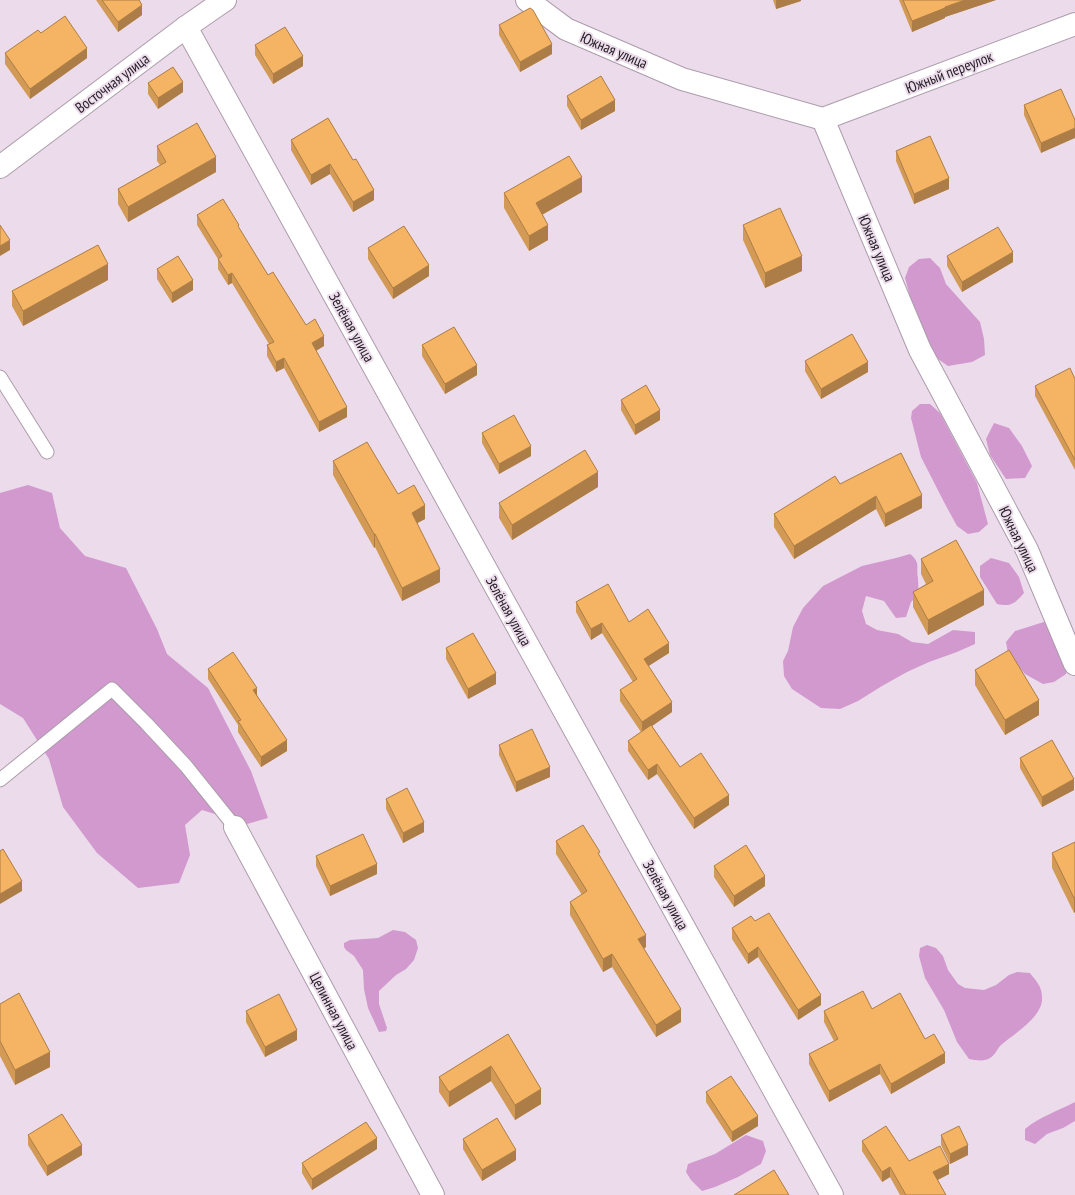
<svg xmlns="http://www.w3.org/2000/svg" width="1075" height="1195" viewBox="0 0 1075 1195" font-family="'PT Sans Narrow',sans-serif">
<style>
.green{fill:#d199ce}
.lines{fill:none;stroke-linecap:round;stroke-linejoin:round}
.lane-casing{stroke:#ac9cab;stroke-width:15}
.street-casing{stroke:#ac9cab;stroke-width:24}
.lane{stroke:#fff;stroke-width:13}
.street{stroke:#fff;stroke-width:22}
.wall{fill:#d39a56}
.shaded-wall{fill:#ac7d46}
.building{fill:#f5b364;stroke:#ac7d46}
.labels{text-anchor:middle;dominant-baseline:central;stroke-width:4;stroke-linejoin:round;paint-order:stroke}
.street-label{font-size:15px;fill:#262026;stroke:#ecdceb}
</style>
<rect width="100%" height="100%" fill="#ecdceb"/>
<g class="green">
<path d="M930,258l10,10 6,16 34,38 4,17 1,16 -13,7 -24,4 -17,-12 -12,-24 -14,-52 4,-11 10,-8z"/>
<path d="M920,404h10l10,9 37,70 11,41 -9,8 -11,2 -11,-8 -12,-22 -24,-47 -10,-39 1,-7z"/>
<path d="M994,423l15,5 13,18 10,20 -7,12 -19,1 -16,-24 -4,-16z"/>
<path d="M28,485l24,8 8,35 25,28 41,12 31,61 10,25 41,34 43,83 17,47 -21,6 -45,-14 -17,15 5,30 -11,28 -41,5 -41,-35 -34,-46 -14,-48 -26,-41 -23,-14v-211z"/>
<path d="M910,554c11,9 6,12 8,24 0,6 1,11 0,17l-7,7 -5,15 -10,1 -12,-17 -18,-5 -4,15 4,13 11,6 21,4 14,8 16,2 25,-14 22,2v12l-18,8 -28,10 -22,10 -25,14 -24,15 -18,8 -19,-1 -29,-19 -8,-13 -1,-15 5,-10 5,-24 10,-19 20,-22 39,-20 34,-8z"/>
<path d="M991,558l18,5 10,14 5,16c-9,10 -12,14 -27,11l-17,-27v-11z"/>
<path d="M1047,621l19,40v13l-12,8 -11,2 -18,-10 -17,-20 -2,-12 9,-11z"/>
<path d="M393,930l12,2 11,8 2,8 -4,12 -8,9 -10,6 -17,16v13l8,24 -1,3 -7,1 -11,-24 -4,-19 -1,-19 -9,-14 -8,-6 -2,-3v-4l6,-3 28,-2z"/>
<path d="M927,945l9,3 7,8 5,14 10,14 7,4 19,2 12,-5 13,-10 8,-3 13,1c6,8 12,13 12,24 2,20 -29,37 -42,49 -3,4 -6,10 -10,12 -6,4 -14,2 -21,1l-12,-17 -13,-32 -19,-32 -6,-22 1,-8z"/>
<path d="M1075,1102v19l-12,7 -16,6 -12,10 -10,-4v-11c14,-12 33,-18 50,-27z"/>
<path d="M746,1135l17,6 3,10 -5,13 -23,13 -23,10 -13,4 -11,-11 -5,-8 2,-8 27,-10z"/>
</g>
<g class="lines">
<g class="lane-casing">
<g id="lane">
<path d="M0,377l47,75"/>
<path d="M0,780l112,-91 34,34 40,43 49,61"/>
</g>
</g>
<g class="street-casing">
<g id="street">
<path d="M527,0l39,29 116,50 141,40 97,231 107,200 48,114"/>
<path d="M186,27l646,1168"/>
<path d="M823,119l252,-95"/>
<path d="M0,167l186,-140 39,-27"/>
<path d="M235,827l198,368"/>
</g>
</g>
<use href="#lane" class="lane"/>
<use href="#street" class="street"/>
</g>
<g class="wall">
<path d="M96,0h43l3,15 -24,17z"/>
<path d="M773,0h28v1l-25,8z"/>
<path d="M899,0h97l-51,17v1l-33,14z"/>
<path d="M499,25l53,29 -32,18 -21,-37z"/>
<path d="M255,45l48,21 -30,18 -18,-29z"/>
<path d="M5,53l82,5 -57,41 -25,-35z"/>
<path d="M148,83l35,9 -25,17 -10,-15z"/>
<path d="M567,96l48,15 -34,19 -14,-24z"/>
<path d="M1024,105l51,15 -34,33 -17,-38z"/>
<path d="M328,118l46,82 -21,12 -23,-38 -19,11 -20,-35v-10z"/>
<path d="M157,146l59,26 -88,50 -10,-18v-15l42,-24 -3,-4z"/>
<path d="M896,151l53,38 -35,15 -18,-43z"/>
<path d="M582,192l-40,23 6,25 -19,11 -25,-43v-15z"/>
<path d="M197,215l42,13 29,47 38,50 18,21 -8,5 31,66 -28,15 -35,-64 -8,4 -9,-16v-11l2,-1 -37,-61 -4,2 -10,-16v-10l-21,-34z"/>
<path d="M743,225l59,46 -37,17 -22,-48z"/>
<path d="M368,248l61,28 -36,23 -25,-40z"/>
<path d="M947,256l66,6 -51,30 -15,-26z"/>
<path d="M157,269l36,21 -21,13 -15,-24z"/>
<path d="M108,280l-85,46 -11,-20v-15z"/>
<path d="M422,345l55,30 -32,19 -23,-38z"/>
<path d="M805,361l63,11 -47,27 -16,-28z"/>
<path d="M1075,379v91l-40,-74v-10z"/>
<path d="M621,400l39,20 -25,15 -14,-25z"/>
<path d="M482,433l49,23 -32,18 -17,-31z"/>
<path d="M333,461l92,58 -8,4 23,59 -38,19 -27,-54 -1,1 -41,-73z"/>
<path d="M840,484l82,24 -37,19 -9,-18 -82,50 -20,-32v-13z"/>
<path d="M598,487l-86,53 -13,-22v-15z"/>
<path d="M921,559l63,46 -56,30 -15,-28v-15l13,-8 -5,-10z"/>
<path d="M576,602l53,20 40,31 -21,13 24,46 -20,14 28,41 49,38 -35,24 -37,-55 -9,6 -20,-29v-10l13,-9 -21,-31v-11l13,-8 -31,-49 -11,7 -15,-28z"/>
<path d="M446,648l50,36 -28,15 -22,-40z"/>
<path d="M208,669l49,26 30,56 -26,16 -23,-35v-7l-30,-46z"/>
<path d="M975,670l64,45 -34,20 -30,-50z"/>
<path d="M499,745l51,32 -34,15 -17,-37z"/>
<path d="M1020,758l54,32 -32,17 -22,-39z"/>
<path d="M386,799l38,33 -21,11 -17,-34z"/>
<path d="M556,841l44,15 46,91 -2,2 37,73 -25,15 -44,-70 -9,5 -33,-57v-13l12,-7 -26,-41z"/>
<path d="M1075,842v70l-1,1 -22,-45v-15z"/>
<path d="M316,856l61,18 -47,22 -14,-30z"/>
<path d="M714,866l51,20 -31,21 -20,-30z"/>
<path d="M755,921l66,84 -23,15 -40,-63 -10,7 -16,-25v-11z"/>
<path d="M0,1004l50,63 -35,18 -15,-29z"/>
<path d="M872,1009l53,30 20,24 -54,31 -11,-20 -51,28 -20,-38v-10l25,-13 -10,-19v-11z"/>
<path d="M246,1011l51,29 -32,17 -19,-35z"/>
<path d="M508,1034l33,70 -26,16 -24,-39 -42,26 -10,-15v-15z"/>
<path d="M706,1092l52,34 -26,16 -26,-40z"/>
<path d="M28,1135l54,20 -35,21 -19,-31z"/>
<path d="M941,1135l27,20 -18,9 -9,-19z"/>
<path d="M463,1139l53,21 -34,21 -19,-32z"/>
<path d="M862,1141l47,20 40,13 -11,6 8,15h-46l-10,-18 -8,5 -20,-31z"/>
<path d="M377,1149l-65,41 -10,-17v-10z"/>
</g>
<g class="shaded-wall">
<path d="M776,0h25v1l-25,8z"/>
<path d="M965,0h31l-51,17v1l-33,14v-11l33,-14z"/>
<path d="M142,5v10l-24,17v-10z"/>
<path d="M552,44v10l-32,18v-10z"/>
<path d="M87,48v10l-57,41v-10z"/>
<path d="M303,56v10l-30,18v-10z"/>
<path d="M183,82v10l-25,17v-11z"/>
<path d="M615,100v11l-34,19v-10z"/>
<path d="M1075,128v10l-34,15v-10z"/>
<path d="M216,157v15l-88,50v-15z"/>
<path d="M330,164v10l-19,11v-10z"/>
<path d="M582,177v15l-46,26v-15z"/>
<path d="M949,178v11l-35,15v-10z"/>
<path d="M374,190v10l-21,12v-10z"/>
<path d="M548,225v15l-19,11v-15z"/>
<path d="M10,240v10l-10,6v-10z"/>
<path d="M1013,252v10l-51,30v-10z"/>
<path d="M802,256v15l-37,17v-15z"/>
<path d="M108,264v16l-85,46v-15z"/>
<path d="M429,265v11l-36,23v-11z"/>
<path d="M232,273v10l-4,2v-10z"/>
<path d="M193,280v10l-21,13v-10z"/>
<path d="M324,336v10l-12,7v-10z"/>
<path d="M284,358v10l-8,4v-10z"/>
<path d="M868,362v10l-47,27v-10z"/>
<path d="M477,365v10l-32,19v-10z"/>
<path d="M347,407v10l-28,15v-10z"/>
<path d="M660,410v10l-25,15v-10z"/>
<path d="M531,446v10l-32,18v-10z"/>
<path d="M598,472v15l-86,53v-15z"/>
<path d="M922,495v13l-37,19v-13z"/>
<path d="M876,496v13l-82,50v-13z"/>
<path d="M425,505v14l-13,7v-13z"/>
<path d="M374,534h1v13l-1,1z"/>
<path d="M440,569v13l-38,19v-13z"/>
<path d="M984,590v15l-56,30v-15z"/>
<path d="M602,623v10l-11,7v-11z"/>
<path d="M669,643v10l-25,16v-10z"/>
<path d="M496,673v11l-28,15v-10z"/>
<path d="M257,688v10l-4,-8z"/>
<path d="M1039,700v15l-34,20v-15z"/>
<path d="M672,702v10l-30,21v-11z"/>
<path d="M287,740v11l-26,16v-10z"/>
<path d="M657,764v10l-9,6v-10z"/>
<path d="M550,767v10l-34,15v-10z"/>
<path d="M1074,779v11l-32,17v-10z"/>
<path d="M729,795v10l-35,24v-11z"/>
<path d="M424,822v10l-21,11v-10z"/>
<path d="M377,864v10l-47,22v-10z"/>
<path d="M765,876v10l-31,21v-11z"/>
<path d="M22,881v10l-22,13v-10z"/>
<path d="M1075,897v15l-1,1v-15z"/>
<path d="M646,935v12l-8,5v-13z"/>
<path d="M758,947v10l-10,7v-10z"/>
<path d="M612,954v13l-9,5v-13z"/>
<path d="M821,995v10l-23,15v-10z"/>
<path d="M681,1009v13l-25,15v-12z"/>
<path d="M297,1030v10l-32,17v-10z"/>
<path d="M50,1052v15l-35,18v-15z"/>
<path d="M945,1053v10l-54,31v-10z"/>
<path d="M880,1064v10l-51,28v-11z"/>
<path d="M491,1066v15l-42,26v-15z"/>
<path d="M541,1089v15l-26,16v-15z"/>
<path d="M758,1116v10l-26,16v-10z"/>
<path d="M377,1138v11l-65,41v-11z"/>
<path d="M82,1145v10l-35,21v-10z"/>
<path d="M968,1145v10l-18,9v-10z"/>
<path d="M516,1150v10l-34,21v-11z"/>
<path d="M949,1164v10l-16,8v-10z"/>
<path d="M890,1167v10l-8,5v-10z"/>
</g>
<g class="building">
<path d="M102,0h37l3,5 -24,17z"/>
<path d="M903,0h62l-20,7v1l-33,13z"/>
<path d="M530,8l3,2 19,34 -32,18 -21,-37z"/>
<path d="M65,16l22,32 -57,41 -25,-36 33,-23 3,3z"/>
<path d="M285,27l18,29 -30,18 -18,-29z"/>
<path d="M173,67l10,15 -25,16 -10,-15z"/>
<path d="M601,76l14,24 -34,20 -14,-24z"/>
<path d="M1061,89l14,31v8l-34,15 -17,-38z"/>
<path d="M328,118l25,42 3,-1 18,31 -21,12 -23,-38 -19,11 -20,-35z"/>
<path d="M197,123l19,34 -88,50 -10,-18 48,-27 -9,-16z"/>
<path d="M930,136l19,42 -35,16 -18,-43z"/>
<path d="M569,156l13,21 -46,26 12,22 -19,11 -25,-43z"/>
<path d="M223,199l16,26 -1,1 30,49 5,-3 33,53 9,-6 9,17 -12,7 35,64 -28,15 -35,-64 -8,4 -9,-17 7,-3 -42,-69 -4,2 -10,-16 4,-3 -25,-41z"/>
<path d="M780,208l22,48 -37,17 -22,-48z"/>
<path d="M0,225l10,15 -10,6z"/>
<path d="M404,226l25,39 -36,23 -25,-40z"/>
<path d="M998,227l15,25 -51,30 -15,-26z"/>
<path d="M98,245l10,19 -85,47 -11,-20z"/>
<path d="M178,256l15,24 -21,13 -15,-24z"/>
<path d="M454,327l23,38 -32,19 -23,-39z"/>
<path d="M852,334l16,28 -47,27 -16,-28z"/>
<path d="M1070,368l5,11v81l-40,-74z"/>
<path d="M646,385l14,25 -25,15 -14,-25z"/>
<path d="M514,415l17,31 -32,18 -17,-31z"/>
<path d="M367,442l31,52 16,-9 11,20 -13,8 28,56 -38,19 -27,-54h-1l-41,-73z"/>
<path d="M585,450l13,22 -86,53 -13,-22z"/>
<path d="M901,453l21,42 -37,19 -9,-18 -82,50 -20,-32 61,-38 5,8z"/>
<path d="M956,540l28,50 -56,30 -15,-28 20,-11 -12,-22z"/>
<path d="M608,584l21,38 19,-13 21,34 -25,16 28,43 -30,20 -22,-32 17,-11 -35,-56 -11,6 -15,-27z"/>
<path d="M473,633l23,40 -28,16 -22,-41z"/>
<path d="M1009,650l30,50 -34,20 -30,-50z"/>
<path d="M233,652l24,36 -4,2 34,50 -26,17 -23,-36 3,-1 -33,-51z"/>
<path d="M651,725l29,42 21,-14 28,42 -35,23 -37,-54 -9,6 -20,-29z"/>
<path d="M532,729l18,38 -34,15 -17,-37z"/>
<path d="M1052,740l22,39 -32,18 -22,-39z"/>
<path d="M407,788l17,34 -21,11 -17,-34z"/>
<path d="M583,825l17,27 -2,1 48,82 -8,4 43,70 -25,16 -44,-71 -9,5 -33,-57 17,-11 -31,-50z"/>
<path d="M363,834l14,30 -47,22 -14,-30z"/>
<path d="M1075,842v55l-1,1 -22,-45z"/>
<path d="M746,845l19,31 -31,20 -20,-30z"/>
<path d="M3,849l19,32 -22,13v-43z"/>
<path d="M769,913l52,82 -23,15 -40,-63 -10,7 -16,-26 19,-12 4,5z"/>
<path d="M863,991l9,18 28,-16 25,46 9,-5 11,19 -54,31 -11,-20 -51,27 -20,-37 29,-15 -14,-28z"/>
<path d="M19,993l31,59 -35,18 -15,-29v-37z"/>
<path d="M279,994l18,36 -32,17 -19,-36z"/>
<path d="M508,1034l33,55 -26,16 -24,-39 -42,26 -10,-15z"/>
<path d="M731,1076l27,40 -26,16 -26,-40z"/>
<path d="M62,1114l20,31 -35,21 -19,-31z"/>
<path d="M497,1118l19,32 -34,20 -19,-31z"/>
<path d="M366,1122l11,16 -65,41 -10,-16z"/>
<path d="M886,1126l23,35 31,-15 9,18 -16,8 13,23h-40l-16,-28 -8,5 -20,-31z"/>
<path d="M959,1126l9,19 -18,9 -9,-19z"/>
<path d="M774,1170l15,25h-55z"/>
</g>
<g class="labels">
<g class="street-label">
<text transform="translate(614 50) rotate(23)">Южная улица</text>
<text transform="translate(949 72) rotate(-21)">Южный переулок</text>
<text transform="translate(112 83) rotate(-37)">Восточная улица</text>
<text transform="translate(877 248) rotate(67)">Южная улица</text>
<text transform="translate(352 327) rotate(61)">Зелёная улица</text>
<text transform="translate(1019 539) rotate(64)">Южная улица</text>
<text transform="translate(509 611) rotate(61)">Зелёная улица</text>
<text transform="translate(666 895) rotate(61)">Зелёная улица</text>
<text transform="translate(334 1011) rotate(62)">Целинная улица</text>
</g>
</g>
</svg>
